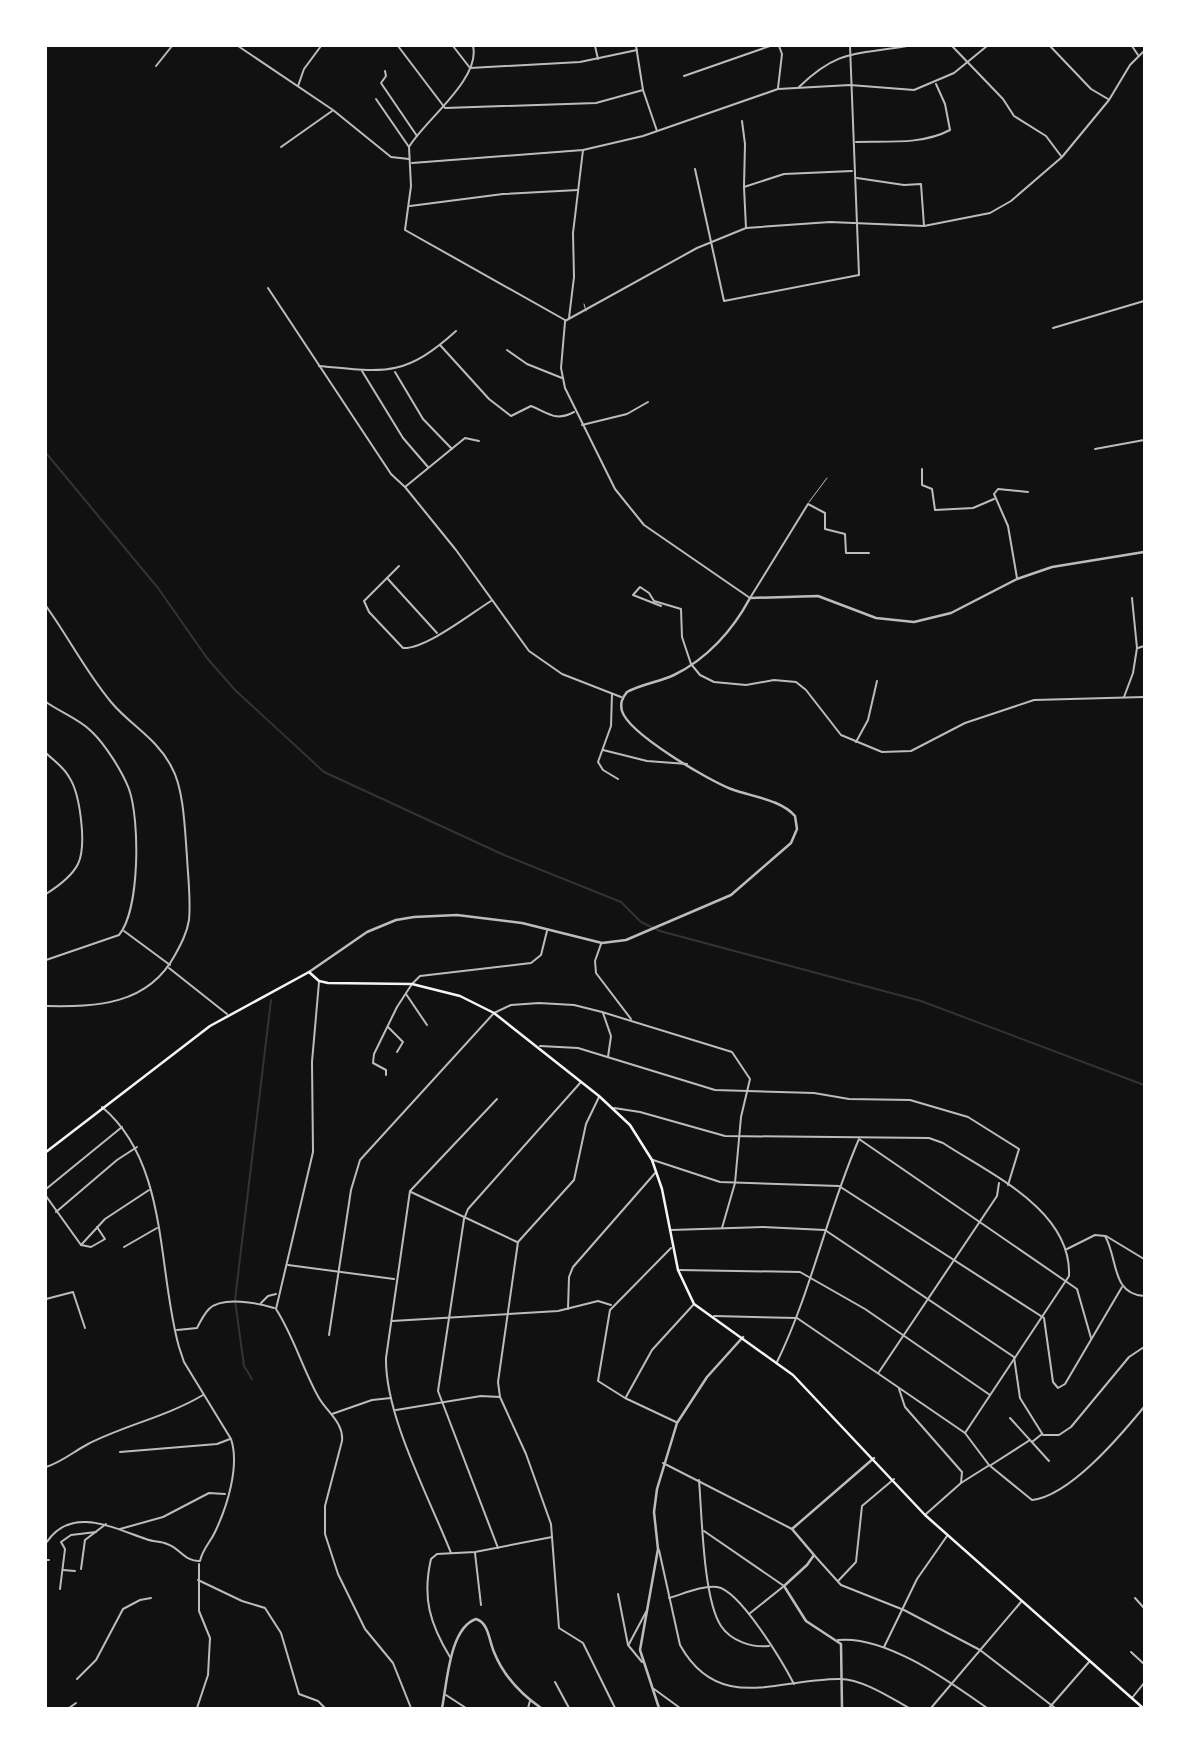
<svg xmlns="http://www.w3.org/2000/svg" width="1190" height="1754" viewBox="0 0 1190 1754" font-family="'Nunito Sans',sans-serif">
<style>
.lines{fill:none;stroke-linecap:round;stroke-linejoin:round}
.stream{stroke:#333;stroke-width:2}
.service{stroke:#bcbcbc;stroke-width:1}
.minor{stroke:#bcbcbc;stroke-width:2}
.tertiary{stroke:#bcbcbc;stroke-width:2.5}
.secondary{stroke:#f5f5f5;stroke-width:2.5}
</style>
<rect width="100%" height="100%" fill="#111"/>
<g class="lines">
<g class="stream">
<path d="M46,453l112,135 49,70 28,32 89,82 180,83 117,47 20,20 19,9 261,70 223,84"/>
<path d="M252,1379l-8,-13 -9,-66 36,-300"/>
</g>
<g class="service">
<path d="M584,304l2,7"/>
<path d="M809,502l18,-24"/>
</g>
<g class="minor">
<path d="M238,46l95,64 58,47 18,2"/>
<path d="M398,46l47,62 151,-5 47,-13"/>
<path d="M453,46l17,22 110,-6 57,-12"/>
<path d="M473,46c8,33 -49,75 -64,101l2,39 -6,44 160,90"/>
<path d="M595,46l3,13"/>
<path d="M636,46l7,44 14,41"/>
<path d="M952,46l51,53 11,17 32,20 15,20"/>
<path d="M1050,46l41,43 17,10"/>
<path d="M1132,46l6,9"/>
<path d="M156,66l16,-20"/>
<path d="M385,71l1,5 -5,7 36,53"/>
<path d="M684,76l86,-30"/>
<path d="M298,86l6,-17 17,-23"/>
<path d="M799,87c40,-39 58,-32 108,-41"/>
<path d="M778,88l4,-34 -3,-8"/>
<path d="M376,99l33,48"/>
<path d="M742,121l3,23 -1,42"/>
<path d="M856,142c30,-1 66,3 94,-12l-5,-26 -9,-20"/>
<path d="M281,147l51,-36"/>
<path d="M412,163l171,-13 60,-14 135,-47 72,-4 64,5 40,-17 33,-27"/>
<path d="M695,169l29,132 135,-26 -9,-229"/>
<path d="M857,178l47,7 17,-1 3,42"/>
<path d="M410,206l93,-12 75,-4"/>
<path d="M746,228l-2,-41 40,-13 68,-3"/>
<path d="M268,288l123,186 14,13 51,63 73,101 33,23 59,23"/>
<path d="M569,318l5,-41 -1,-44 10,-83"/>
<path d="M565,321l132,-73 49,-20 84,-6 94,4 66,-13 21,-12 51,-44 47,-57 21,-35 14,-14"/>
<path d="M565,322l-4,46 4,20 50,101 29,36 106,73 58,-94 17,9v16l20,5 1,19h23"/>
<path d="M1053,328l91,-27"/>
<path d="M440,345l49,54 22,17 20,-10c18,7 24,16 43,6"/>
<path d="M507,350l20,14 35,14"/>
<path d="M319,366c65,6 85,12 137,-35"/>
<path d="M362,371l41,67 25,29"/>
<path d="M395,372l28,47 29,30"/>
<path d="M582,425l45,-11 21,-12"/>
<path d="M1095,449l49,-9"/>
<path d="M922,469v16l10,4 3,21 38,-2 21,-9"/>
<path d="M405,487l60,-49 14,3"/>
<path d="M399,566l-35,35 5,11 34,36c23,1 67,-34 88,-47"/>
<path d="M387,578l50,55"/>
<path d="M1017,578l-9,-52 -14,-32 4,-5 30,3"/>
<path d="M46,606c23,32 40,66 65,96 20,24 47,37 61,66 12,21 13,64 15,89 1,20 4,43 2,63 -2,13 -8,24 -14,35 -27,50 -78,52 -129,51"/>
<path d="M661,606l-28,-11 7,-8 9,6 5,8 27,8 1,28 9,27 9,11 14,7 32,3 28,-5 22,2 10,8 35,45 41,17 29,-1 54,-28 69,-23 110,-3"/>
<path d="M1138,648l6,-2"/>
<path d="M612,694l-1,32 -13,36 5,8 15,9"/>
<path d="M1124,697l9,-24 4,-25 -5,-50"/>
<path d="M46,702c14,10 33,17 45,29 14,13 31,40 38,58 11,31 11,121 -10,146l-73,25"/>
<path d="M856,742l12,-22 9,-39"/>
<path d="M603,750l44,11 40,3"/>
<path d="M46,753c8,8 18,14 23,24 11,16 18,68 9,87 -6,12 -21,23 -32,30"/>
<path d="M124,931l46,34"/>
<path d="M601,944l-6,17 1,12 35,46"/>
<path d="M169,968l58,46"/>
<path d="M319,982l-7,80 1,90 -37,157c18,28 27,61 43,89 8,14 25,25 23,43l-17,65v28l13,40 27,55 28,34 18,45"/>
<path d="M406,994l21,31"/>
<path d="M603,1013l8,23 -3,21"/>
<path d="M388,1027l15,15 -6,10"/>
<path d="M540,1046l38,2 137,42 99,3 35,6 61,1 58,17 51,32 -11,36"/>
<path d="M386,1075v-5l-13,-7 1,-9 23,-47 15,-23 8,-8 111,-13 10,-8 6,-24"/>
<path d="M599,1097l-13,27 -12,56 -56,62 -20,140 2,15 26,57 25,70 8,104 24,15 32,65"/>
<path d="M614,1108l26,4 85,24 204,2 14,5c47,31 129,67 126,133l-104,157"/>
<path d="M653,1160l67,22 119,4 205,132 9,64 5,6 7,-4 57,-97"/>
<path d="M46,1189l76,-62"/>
<path d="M411,1192l106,50"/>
<path d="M46,1196l35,49 10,2 14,-8 -8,-12"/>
<path d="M56,1212l61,-52 20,-13"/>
<path d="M671,1230l92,-3 62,3 189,127 6,41 23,37h16l12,-8 58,-70 15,-10"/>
<path d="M1106,1236l38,23"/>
<path d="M81,1245l24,-26 44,-29"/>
<path d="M124,1247l33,-19"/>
<path d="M671,1248l-61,62 -12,71 27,17 51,24"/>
<path d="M1067,1249l28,-14 10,1c13,22 6,58 39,60"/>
<path d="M288,1265l106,14"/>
<path d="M679,1270l121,2 65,37 125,86"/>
<path d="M46,1299l27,-7 12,36"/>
<path d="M261,1303l7,-7 8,-2"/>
<path d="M568,1309l1,-32 4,-10 83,-95"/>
<path d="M714,1316l83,2 168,115 24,32 43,35c38,-4 89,-65 112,-93"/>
<path d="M392,1321l166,-10 40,-10 13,4"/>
<path d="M177,1330l20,-2c3,-6 7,-14 12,-19 13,-13 50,-6 65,-1"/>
<path d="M329,1335l22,-145 9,-30 134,-147 17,-8 28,-2 35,2 28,7 130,40 18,27 -9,38 -6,66 -13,45"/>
<path d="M777,1362c35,-72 50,-150 82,-223l218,150 14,49"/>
<path d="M879,1372l118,-176 2,-13"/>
<path d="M899,1389l6,18 57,65 -1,11"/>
<path d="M626,1397l26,-47 42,-46"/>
<path d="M396,1410l85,-14 19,1"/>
<path d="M332,1414l40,-14 19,-2"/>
<path d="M1010,1418l39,43"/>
<path d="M1032,1442l10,-8"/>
<path d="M120,1452l97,-8 13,-5"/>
<path d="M663,1463l129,66"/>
<path d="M991,1465l39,-25"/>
<path d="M46,1467c16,-5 27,-15 42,-23 37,-19 78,-27 115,-49"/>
<path d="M699,1480c3,35 4,119 22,146 10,15 31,22 48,20"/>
<path d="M46,1483v21"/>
<path d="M926,1514l35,-31 27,-17"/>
<path d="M120,1529l43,-12 46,-24 16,1"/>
<path d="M704,1531l80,55 -35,28"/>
<path d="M46,1543c25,-38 67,-15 100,-4 7,3 15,2 21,5 13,4 18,18 33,17 3,-13 10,-18 15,-29 12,-25 25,-66 16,-93l-47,-77 -5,-15c-22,-78 -10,-184 -77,-240"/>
<path d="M498,1548l-60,-157 26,-172 4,-10 113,-127"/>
<path d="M659,1550l21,95c39,70 100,33 160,34 22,0 51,19 69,29"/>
<path d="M451,1553c-22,-56 -66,-137 -65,-195l24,-167 87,-92"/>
<path d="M475,1553l6,52"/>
<path d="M814,1555l27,30 63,25 76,40 75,58"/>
<path d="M46,1560h3"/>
<path d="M81,1569l4,-29 21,-16"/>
<path d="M63,1570l12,1"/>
<path d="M198,1580l44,21 23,7 16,25 18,61 19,7 7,7"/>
<path d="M838,1581l18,-19 6,-56 32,-27"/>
<path d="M60,1589l5,-40 -4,-7 10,-7 25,-3"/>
<path d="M618,1594l10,51 14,17"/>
<path d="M669,1598c14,-4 34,-13 48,-11 23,3 66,76 77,97"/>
<path d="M1135,1598l9,10"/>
<path d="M838,1640c48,-5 112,42 149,68"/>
<path d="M629,1644l17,-32"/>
<path d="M884,1647l33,-68 30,-43"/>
<path d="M1131,1652l13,12"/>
<path d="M450,1657c-20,-33 -28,-59 -19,-98l6,-5 38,-2 77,-15"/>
<path d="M77,1679l19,-19 27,-51 17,-9 11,-2"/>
<path d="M555,1682l14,26"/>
<path d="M654,1689l26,19"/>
<path d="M446,1695l20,13"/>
<path d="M1132,1698l12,-15"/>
<path d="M69,1708l7,-5"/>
<path d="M197,1708l11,-33 2,-37 -11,-27v-47"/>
<path d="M528,1708l2,-7"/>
<path d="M931,1708l90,-106"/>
<path d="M1049,1708l40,-46"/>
</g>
<g class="tertiary">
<path d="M309,972l58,-40 29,-12 18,-3 43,-2 65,8 80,20 24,-3 105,-45 60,-52 6,-14 -2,-13c-15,-17 -43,-19 -64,-27 -23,-9 -102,-55 -109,-78 -2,-8 0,-13 5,-19 15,-8 32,-10 47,-17 33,-16 59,-45 76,-77l68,-2 58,22 38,4 37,-9 66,-34 35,-12 92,-15"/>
<path d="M442,1708c5,-23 7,-80 34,-89 13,4 13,22 18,33 9,23 27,42 47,56"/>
<path d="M659,1708l-19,-58 18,-101 -4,-37 3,-23 20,-66 30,-46 36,-40"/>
<path d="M842,1708l-1,-64 -35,-23 -22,-35 23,-21 7,-10 -22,-26 82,-71"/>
</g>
<path class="secondary" d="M46,1152l164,-126 99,-54 10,9 9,2 84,1 48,12 34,17 105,83 31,29 22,35 10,29 16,81 16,34 99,71 132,140 218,193"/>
</g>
<rect width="1190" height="1754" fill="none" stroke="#ffffff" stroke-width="94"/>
</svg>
